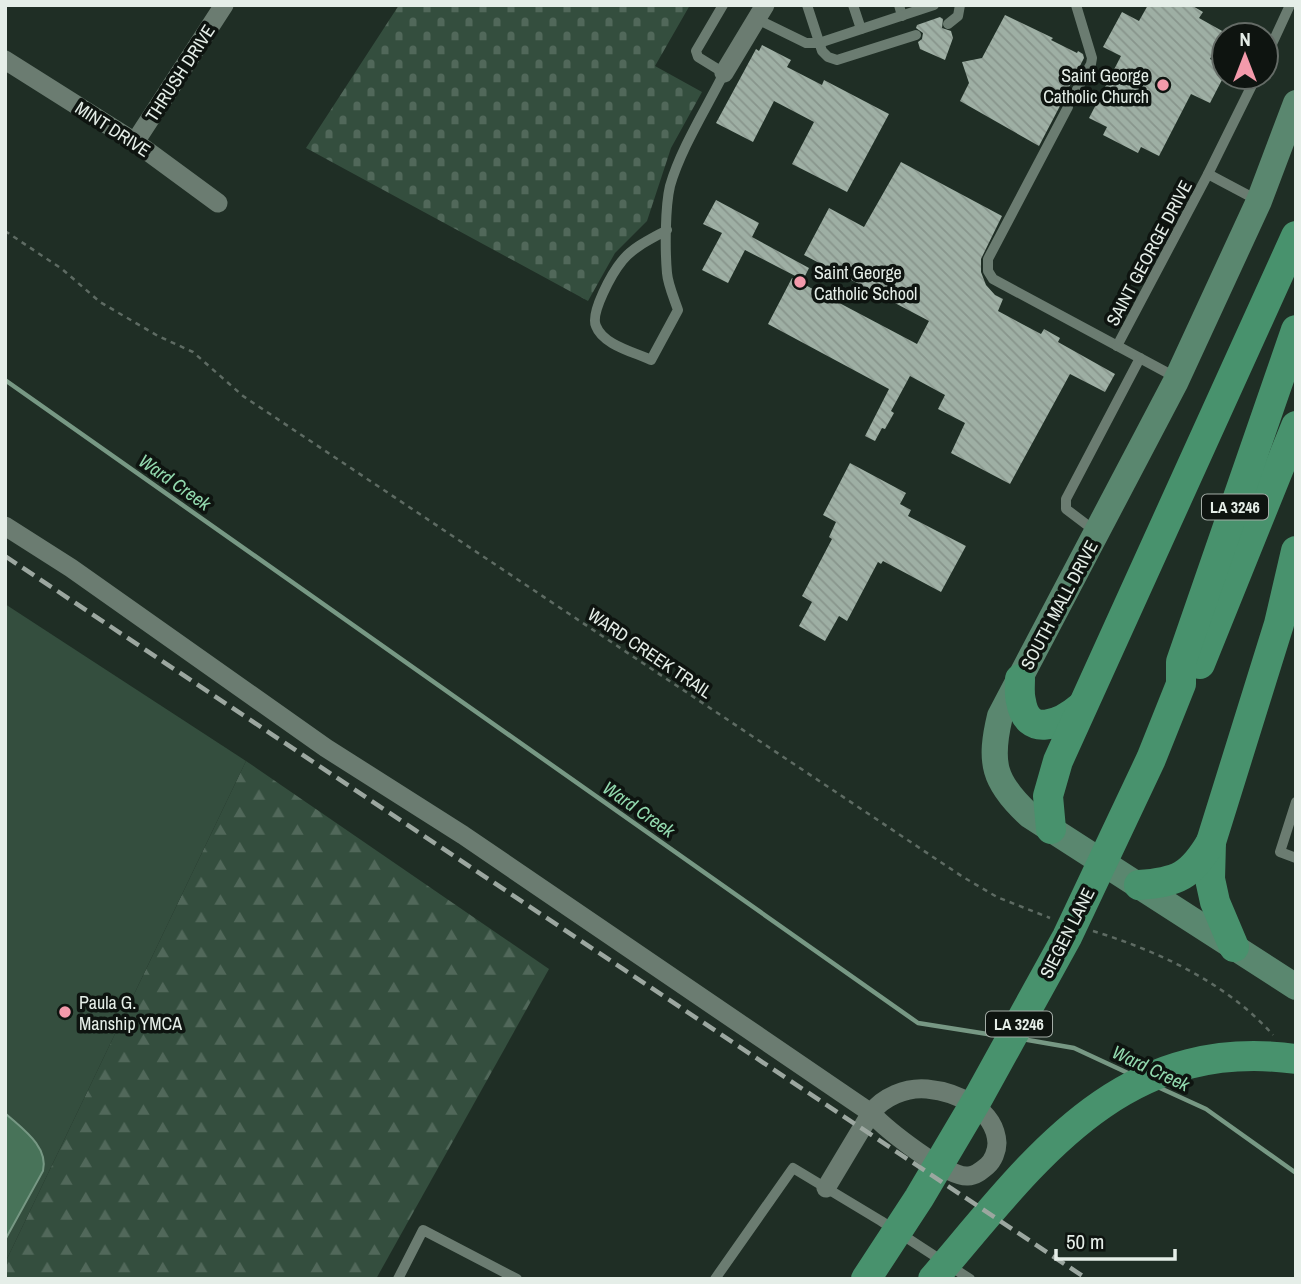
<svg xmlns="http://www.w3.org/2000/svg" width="1301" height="1284" viewBox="0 0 1301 1284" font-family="'Archivo Narrow',sans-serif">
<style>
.forest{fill:url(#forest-firs)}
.cemetery{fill:url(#cemetery-stones)}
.pitch{fill:#344e3e}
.water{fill:#487359;stroke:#779884;stroke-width:2}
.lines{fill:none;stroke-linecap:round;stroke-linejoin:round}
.stream{stroke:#779884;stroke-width:4.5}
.building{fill:url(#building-back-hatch)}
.path{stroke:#5e6b63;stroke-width:2.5;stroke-dasharray:5 5;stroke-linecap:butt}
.lane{stroke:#6b7c71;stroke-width:10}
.street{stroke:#6b7c71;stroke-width:19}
.secondary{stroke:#5a876f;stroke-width:26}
.primary{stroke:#48926d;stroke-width:30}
.rail{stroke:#9ca7a0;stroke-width:4.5;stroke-dasharray:14 7;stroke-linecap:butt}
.poi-dot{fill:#f39aab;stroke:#0e1410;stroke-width:2.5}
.labels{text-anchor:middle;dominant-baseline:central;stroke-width:7;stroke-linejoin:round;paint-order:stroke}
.shield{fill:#0e1410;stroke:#a4ada7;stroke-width:2}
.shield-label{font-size:16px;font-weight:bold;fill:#e5eee8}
.street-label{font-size:18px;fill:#e5eee8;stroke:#0e1410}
.poi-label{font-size:18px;fill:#e5eee8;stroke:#0e1410;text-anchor:start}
.water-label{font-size:19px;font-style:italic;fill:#92d9ae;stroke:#0e1410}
</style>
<defs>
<pattern id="forest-firs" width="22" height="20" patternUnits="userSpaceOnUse" patternTransform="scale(1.75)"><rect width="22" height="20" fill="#344e3e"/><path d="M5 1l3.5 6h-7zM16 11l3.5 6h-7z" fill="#51685a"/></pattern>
<pattern id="cemetery-stones" width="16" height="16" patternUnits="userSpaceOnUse" patternTransform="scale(1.75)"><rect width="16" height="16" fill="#344e3e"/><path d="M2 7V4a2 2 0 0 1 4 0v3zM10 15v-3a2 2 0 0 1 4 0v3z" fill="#51685a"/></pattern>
<pattern id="building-back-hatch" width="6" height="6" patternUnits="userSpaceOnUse" patternTransform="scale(1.75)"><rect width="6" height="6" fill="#9eafa4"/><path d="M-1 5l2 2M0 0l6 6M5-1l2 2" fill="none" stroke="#88958c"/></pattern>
</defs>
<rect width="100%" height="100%" fill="#1f2e25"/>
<path class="forest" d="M246,761l303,208 -173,310h-371v-16z"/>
<path class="cemetery" d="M399,5h291l-35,61 47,26 -31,56 -24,73 -32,32 -27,48 -282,-153z"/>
<path class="pitch" d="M5,604l241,157 -241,502z"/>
<path class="water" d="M5,1113c16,15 44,33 38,58l-38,69z"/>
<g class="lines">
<g class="stream">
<path d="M5,380l913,643 82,13"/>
<path d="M1022,1039l52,9 56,26"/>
<path d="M1160,1088l46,21 90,64"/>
</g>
</g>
<g class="building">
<path d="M1148,5h43l12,7 -4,6 25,14 -14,27 14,7v10l-14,27 -19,-9 -32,62 -18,-9 -3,6 -35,-18 4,-8 -18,-9 32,-62 -18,-9 19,-35 17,9z"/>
<path d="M1005,15l48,23 -2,2 26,13 1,-2 5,3 1,4 -18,35v7l-5,4 -22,42 -79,-45 9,-18 -7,-21 20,-4z"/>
<path d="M940,17l3,2 -1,9 9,3 2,7 -8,22 -25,-11 -2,-7 4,-3 1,-6 -7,-5 1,-3z"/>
<path d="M762,45l29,15 -4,7 35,18 2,-5 65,34 -42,78 -55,-28 22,-42 -40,-21 -21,41 -37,-19 40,-74 3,2z"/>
<path d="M901,162l101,54 -21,43v13l5,13 9,10 8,4 -5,12 43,23 3,-5 16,9 -2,4 57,32 -10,18 -35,-18 -60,110 -59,-31 14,-30 -27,-14 7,-14 -35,-19 -19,35 3,2 -9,16 -3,-1 -7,13 -10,-5 24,-47 -121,-65 24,-46 125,66 12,-23 -125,-66 25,-47 35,19z"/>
<path d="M716,200l43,23 -7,14 57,31 -6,12 -58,-30 -17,33 -26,-13 20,-37 -19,-9z"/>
<path d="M850,463l56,30 -6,11 11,6 -3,6 58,30 -25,46 -58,-31 -2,3 -3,-2 -31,59 -8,-5 -14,25 -26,-15 13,-24 -10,-6 30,-57 -3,-2 7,-15 -13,-7z"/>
</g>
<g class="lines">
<g class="path">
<path d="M5,231l57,38 38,33 58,34 35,16 50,44 720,481 34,20 53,21"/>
<path d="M1093,931c65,20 134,52 180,104"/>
</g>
<g class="lane">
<path d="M807,5l15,46 6,6 9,3 79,-25"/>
<path d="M853,5l8,24"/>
<path d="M899,5l3,11"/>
<path d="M757,19l49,24h13l115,-38"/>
<path d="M948,24l10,-8 2,-11"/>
<path d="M1266,57l24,-52"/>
<path d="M1073,97l18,-33 1,-6 -16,-53"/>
<path d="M1068,107l-80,152v12l5,8 184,99"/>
<path d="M1208,174l49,26"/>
<path d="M667,230c-16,9 -34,17 -45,31 -10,12 -32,52 -26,65 7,19 38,26 55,34l27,-50c-4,-12 -10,-25 -11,-37 -2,-22 -2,-66 3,-87 10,-36 37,-79 54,-113l-26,-16 -2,-6 27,-46"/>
<path d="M1117,346l91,-172 48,-97"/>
<path d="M1095,531l-29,-22v-10l74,-141"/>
<path d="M1296,802l-16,50 16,6"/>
<path d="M398,1279l25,-49 94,49"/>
<path d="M715,1279l78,-111 88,53 89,58"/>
</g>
<g class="street">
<path d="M5,60l130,82 83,61"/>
<path d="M724,73l41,-68"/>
<path d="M135,142l89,-137"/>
<path d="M5,526l66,42 255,180 137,87 408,278c15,16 76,65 97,63 7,0 13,-5 19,-10 6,-5 10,-15 10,-23 -2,-34 -40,-51 -70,-54 -21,-2 -44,8 -56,24l-45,75"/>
</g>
<path class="secondary" d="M1296,103l-37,98 -84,182 -175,333c-11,46 -7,66 29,99l267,172"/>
<g class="primary">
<path d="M1200,664l96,-238"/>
<path d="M1020,679c0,7 -1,15 1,22 6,38 40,23 60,6"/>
<path d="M1051,829l-3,-33 10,-35 238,-525"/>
<path d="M1211,842l-1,37 5,23 19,45"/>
<path d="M1139,885c39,-3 52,-9 72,-43l68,-218 17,-73"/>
<path d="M866,1279l53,-81 58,-98 90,-163 84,-178 30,-75v-22l115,-332"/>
<path d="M933,1279c101,-118 187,-244 363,-220"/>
</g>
<path class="rail" d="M5,556l1082,723"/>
</g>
<g class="poi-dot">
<circle cx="1163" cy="85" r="7"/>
<circle cx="800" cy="282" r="7"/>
<circle cx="65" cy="1012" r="7"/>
</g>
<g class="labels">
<g class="shield">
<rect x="1202" y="494.5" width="66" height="25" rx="5"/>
<rect x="986" y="1011.5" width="66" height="25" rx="5"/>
</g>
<g class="shield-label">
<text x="1235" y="507">LA 3246</text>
<text x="1019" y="1024">LA 3246</text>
</g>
<g class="street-label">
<text transform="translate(180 73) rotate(-57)">THRUSH DRIVE</text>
<text transform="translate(113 129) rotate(33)">MINT DRIVE</text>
<text transform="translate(1149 253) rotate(-62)">SAINT GEORGE DRIVE</text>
<text transform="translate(1059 605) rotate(-62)">SOUTH MALL DRIVE</text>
<text transform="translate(650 653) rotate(34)">WARD CREEK TRAIL</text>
<text transform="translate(1067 933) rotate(-63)">SIEGEN LANE</text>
</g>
<g class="poi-label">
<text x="1149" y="75" text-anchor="end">Saint George<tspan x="1149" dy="21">Catholic Church</tspan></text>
<text x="814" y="272">Saint George<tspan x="814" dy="21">Catholic School</tspan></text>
<text x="79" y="1002">Paula G.<tspan x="79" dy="21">Manship YMCA</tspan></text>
</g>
<g class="water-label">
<text transform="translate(175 482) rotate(35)">Ward Creek</text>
<text transform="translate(639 809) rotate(35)">Ward Creek</text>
<text transform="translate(1151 1068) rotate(25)">Ward Creek</text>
</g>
</g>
<rect width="1301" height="1284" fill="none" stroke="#e5eee8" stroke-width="14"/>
<g transform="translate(1245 56)"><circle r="33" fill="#0e1410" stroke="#646b66" stroke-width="2"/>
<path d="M0-5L12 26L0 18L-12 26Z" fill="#f39aab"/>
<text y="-10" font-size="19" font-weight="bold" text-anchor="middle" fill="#e5eee8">N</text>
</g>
<path d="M1056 1249v10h119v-10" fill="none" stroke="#e5eee8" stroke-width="3.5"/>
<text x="1066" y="1249" font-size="21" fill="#e5eee8" stroke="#0e1410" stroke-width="5" paint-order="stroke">50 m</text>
</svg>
